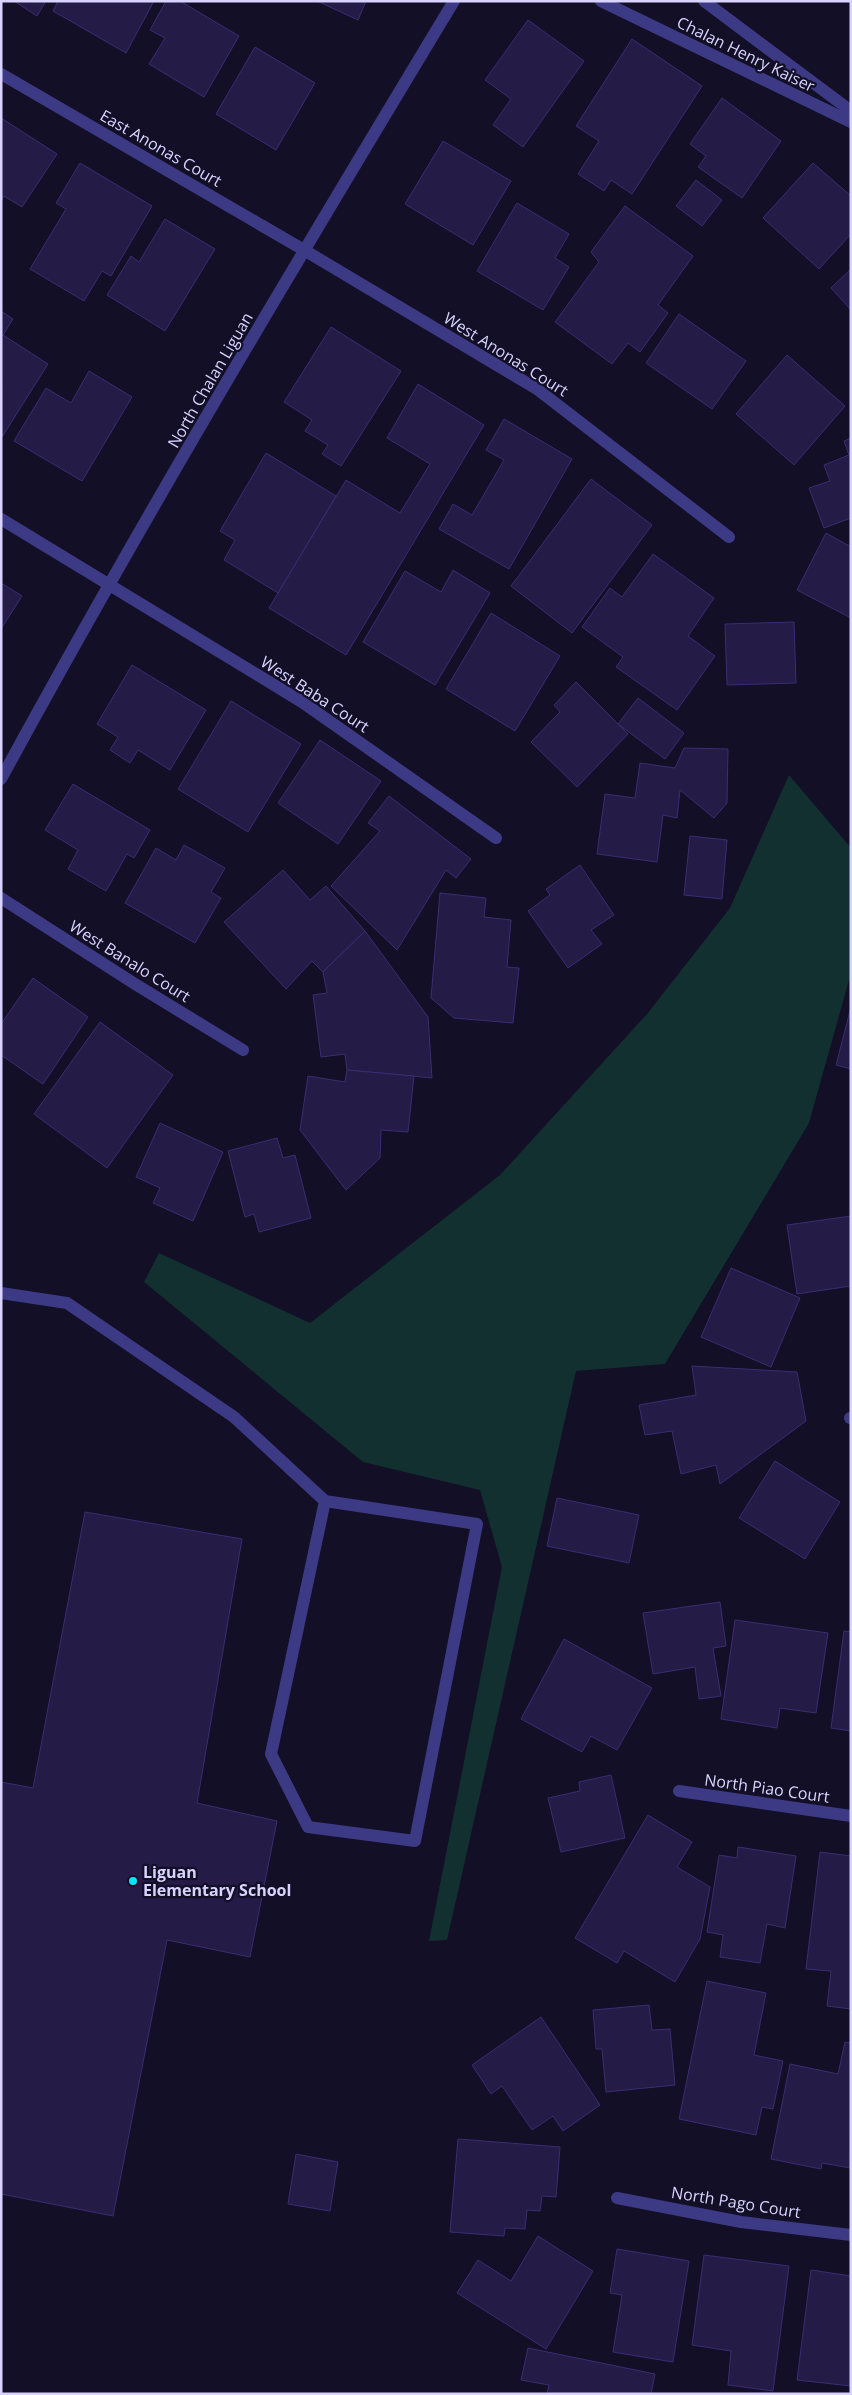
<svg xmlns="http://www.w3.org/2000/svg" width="852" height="2395" viewBox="0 0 852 2395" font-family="'Open Sans',sans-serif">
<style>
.green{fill:#12302f}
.building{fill:#241b47;stroke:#3b2d73}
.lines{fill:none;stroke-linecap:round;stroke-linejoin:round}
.minor{stroke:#3d3a85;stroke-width:12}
.tertiary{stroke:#3d3a85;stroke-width:12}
.poi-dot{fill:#00e5ff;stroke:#130f26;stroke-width:2}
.labels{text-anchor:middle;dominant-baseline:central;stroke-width:4.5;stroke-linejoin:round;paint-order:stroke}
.street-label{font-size:16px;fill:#d9d4ff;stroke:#130f26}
.poi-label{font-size:16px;font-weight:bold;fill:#d9d4ff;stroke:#130f26;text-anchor:start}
</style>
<rect width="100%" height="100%" fill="#130f26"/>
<path class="green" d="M789,775l62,73v125l-42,150 -144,241 -89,7 -129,569 -18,1 73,-374 -22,-77 -117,-28 -219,-180 15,-29 151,70 190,-148 147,-161 83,-106z"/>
<g class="building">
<path d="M14,1h32l-9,15z"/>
<path d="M58,1h96l-28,52 -73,-42z"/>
<path d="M166,1h14l59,35 -35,61 -55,-33 16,-26 -15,-8z"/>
<path d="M317,1h49l-8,19z"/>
<path d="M528,20l56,41 -61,86 -30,-22 18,-26 -26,-19z"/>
<path d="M632,39l70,47 -70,108 -21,-14 -7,11 -26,-17 21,-33 -23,-15z"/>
<path d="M255,47l60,36 -39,67 -60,-36z"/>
<path d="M722,98l59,43 -39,57 -44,-31 8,-11 -16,-12z"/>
<path d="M1,118l56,36 -35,53 -18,-11 -3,5z"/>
<path d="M443,141l68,40 -38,64 -68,-41z"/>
<path d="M80,163l72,43 -41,70 -9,-5 -18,30 -54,-32 36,-60 -10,-6z"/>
<path d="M813,163l38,33v38l-32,35 -56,-51z"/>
<path d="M696,180l26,20 -20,26 -26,-20z"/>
<path d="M517,203l52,31 -14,24 14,9 -26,43 -66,-39z"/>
<path d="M625,206l68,50 -35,49 10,8 -28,39 -12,-9 -16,21 -57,-42 44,-60 -8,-10z"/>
<path d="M165,219l50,30 -50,82 -58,-36 24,-39 8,6z"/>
<path d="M851,269v41l-20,-22z"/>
<path d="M1,311l12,8 -10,16 45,29 -46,73z"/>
<path d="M679,314l67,47 -34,48 -66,-46z"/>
<path d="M331,327l70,44 -60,95 -19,-12 6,-9 -23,-14 7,-11 -28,-18z"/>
<path d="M787,355l58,51 -51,59 -58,-51z"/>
<path d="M89,371l43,26 -50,84 -68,-40 32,-53 25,15z"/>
<path d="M418,384l66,41 -138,230 -77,-47 77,-128 54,33 30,-49 -43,-26z"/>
<path d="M504,419l68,40 -63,110 -70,-40 14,-25 19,11 32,-55 -18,-10z"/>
<path d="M851,438v80l-27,10 -15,-40 21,-7 -6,-16 25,-10 -5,-14z"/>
<path d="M266,453l70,43 -58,97 -54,-33 11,-20 -15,-9z"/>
<path d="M591,479l61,46 -80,108 -61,-47z"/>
<path d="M826,533l25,14v71l-54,-28z"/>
<path d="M653,554l61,44 -26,38 27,20 -38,54 -61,-43 7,-10 -41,-30 28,-39 12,9z"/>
<path d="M453,570l37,23 -55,92 -72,-43 42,-71 36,21z"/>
<path d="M1,583l21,13 -21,33z"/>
<path d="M491,613l69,43 -45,75 -69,-42z"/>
<path d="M794,622l2,61 -69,2 -2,-61z"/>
<path d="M132,665l74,45 -36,60 -32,-20 -8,13 -20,-13 8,-13 -21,-13z"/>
<path d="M576,682l52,52 -51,53 -46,-45 29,-30 -6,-7z"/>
<path d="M638,698l46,35 -19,26 -47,-35z"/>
<path d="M231,701l70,43 -53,88 -70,-43z"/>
<path d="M320,740l61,41 -43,63 -60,-41z"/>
<path d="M684,748l44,1 -1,54 -13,15 -34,-28 -3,28 -14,-3 -6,47 -60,-8 8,-60 30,4 5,-35 35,5z"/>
<path d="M73,784l77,46 -16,28 -7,-4 -21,37 -38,-22 10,-19 -33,-20z"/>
<path d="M389,796l82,63 -15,19 -10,-8 -49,80 -66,-64 49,-55 -12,-8z"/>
<path d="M690,836l37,4 -5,59 -38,-4z"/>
<path d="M184,845l41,23 -14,24 10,6 -26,45 -70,-40 31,-55 20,12z"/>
<path d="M580,865l34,50 -23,15 11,14 -34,24 -40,-57 22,-16 -4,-6z"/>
<path d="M283,870l27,30 16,-14 39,45 -42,41 -11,-11 -26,28 -62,-67z"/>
<path d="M440,893l46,5 -2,19 27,3 -4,47 12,1 -6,55 -59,-5 -23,-20z"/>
<path d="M365,931l63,86 4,61 -85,-8 -2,-16 -24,3 -8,-62 14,-2 -4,-21z"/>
<path d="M33,978l55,39 -45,67 -42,-29v-31z"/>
<path d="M851,1007v62l-15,-4z"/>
<path d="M100,1022l73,53 -66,93 -73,-54z"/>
<path d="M347,1070l67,6 -6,56 -27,-2 -1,28 -34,32 -46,-60 8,-54 37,6z"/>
<path d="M160,1123l63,29 -30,69 -40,-18 7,-15 -24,-11z"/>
<path d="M277,1138l6,20 12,-3 16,63 -52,14 -5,-18 -9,3 -17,-66z"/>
<path d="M851,1216v70l-54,8 -10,-69z"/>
<path d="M731,1268l69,30 -29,69 -70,-30z"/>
<path d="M692,1366l105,6 9,49 -86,63 -4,-19 -35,9 -9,-43 -27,4 -6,-30 57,-10z"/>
<path d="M775,1461l65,41 -35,57 -66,-41z"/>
<path d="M557,1498l82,17 -10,48 -82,-17z"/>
<path d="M85,1512l157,27 -45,264 80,18 -27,136 -83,-17 -54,276 -112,-22v-412l32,6z"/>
<path d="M720,1602l6,44 -13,2 8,48 -22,3 -4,-32 -42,7 -10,-61z"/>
<path d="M735,1620l93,13 -12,80 -36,-5 -3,20 -56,-9z"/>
<path d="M844,1631l7,1v99l-20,-3z"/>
<path d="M564,1639l88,49 -35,62 -26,-14 -9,16 -61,-33z"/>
<path d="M611,1775l14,63 -64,14 -13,-54 32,-7 -1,-9z"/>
<path d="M648,1815l44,27 -15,25 33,20 -10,52 -25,43 -51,-31 -7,12 -42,-25z"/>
<path d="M738,1847l58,9 -11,72 -18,-4 -7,39 -40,-6 3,-22 -16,-3 12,-77 18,3z"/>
<path d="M820,1852l31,4v153l-24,-3 4,-35 -25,-2z"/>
<path d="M707,1981l59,12 -12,62 29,6 -10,48 -11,-2 -6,28 -77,-16z"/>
<path d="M649,2005l3,25 18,-1 5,56 -69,7 -4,-43h-6l-3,-39z"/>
<path d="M541,2017l59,88 -37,26 -10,-15 -21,14 -30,-44 -11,8 -19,-29z"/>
<path d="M845,2042l6,1 -1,125 -28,-5 -1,6 -50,-10 19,-95 48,10z"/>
<path d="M458,2139l102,8 -4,50 -14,-1 -2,15 -13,-1 -2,19 -20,-1 -1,8 -54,-4z"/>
<path d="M296,2154l42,8 -8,49 -42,-7z"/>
<path d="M538,2236l55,35 -47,78 -89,-56 21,-33 33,21z"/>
<path d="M617,2249l72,12 -16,101 -60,-10 9,-57 -12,-2z"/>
<path d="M704,2255l85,11 -16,125 -45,-6 3,-34 -39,-6z"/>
<path d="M811,2270l40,6v110l-54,-6z"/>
<path d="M528,2348l127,26 -4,20h-104l2,-9 -28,-5z"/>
</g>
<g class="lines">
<g class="minor">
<path d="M1,74l303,176 233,139 192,148"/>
<path d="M1,519l301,183 194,136"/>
<path d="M1,779c143,-263 298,-521 453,-778"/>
<path d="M1,898l134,86 108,66"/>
<path d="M1,1293l66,10 167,114 91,84 152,23 -62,317 -107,-14 -37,-73 54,-253"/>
<path d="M850,1418h1"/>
<path d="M679,1791l172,25"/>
<path d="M617,2198l124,24 110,13"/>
</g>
<g class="tertiary">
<path d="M601,1l250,121"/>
<path d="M704,1l147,110"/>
</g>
</g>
<circle class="poi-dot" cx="133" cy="1881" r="5"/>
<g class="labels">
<g class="street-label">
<text transform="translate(746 54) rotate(26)">Chalan Henry Kaiser</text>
<text transform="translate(161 148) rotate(30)">East Anonas Court</text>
<text transform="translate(506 354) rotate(32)">West Anonas Court</text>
<text transform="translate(210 380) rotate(-60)">North Chalan Liguan</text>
<text transform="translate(315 694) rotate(33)">West Baba Court</text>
<text transform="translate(130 961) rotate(32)">West Banalo Court</text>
<text transform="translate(767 1788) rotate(8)">North Piao Court</text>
<text transform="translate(736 2202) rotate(9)">North Pago Court</text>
</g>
<g class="poi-label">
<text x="143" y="1872">Liguan<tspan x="143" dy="18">Elementary School</tspan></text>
</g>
</g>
<rect width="852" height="2395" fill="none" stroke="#d9d4ff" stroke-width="5"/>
</svg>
